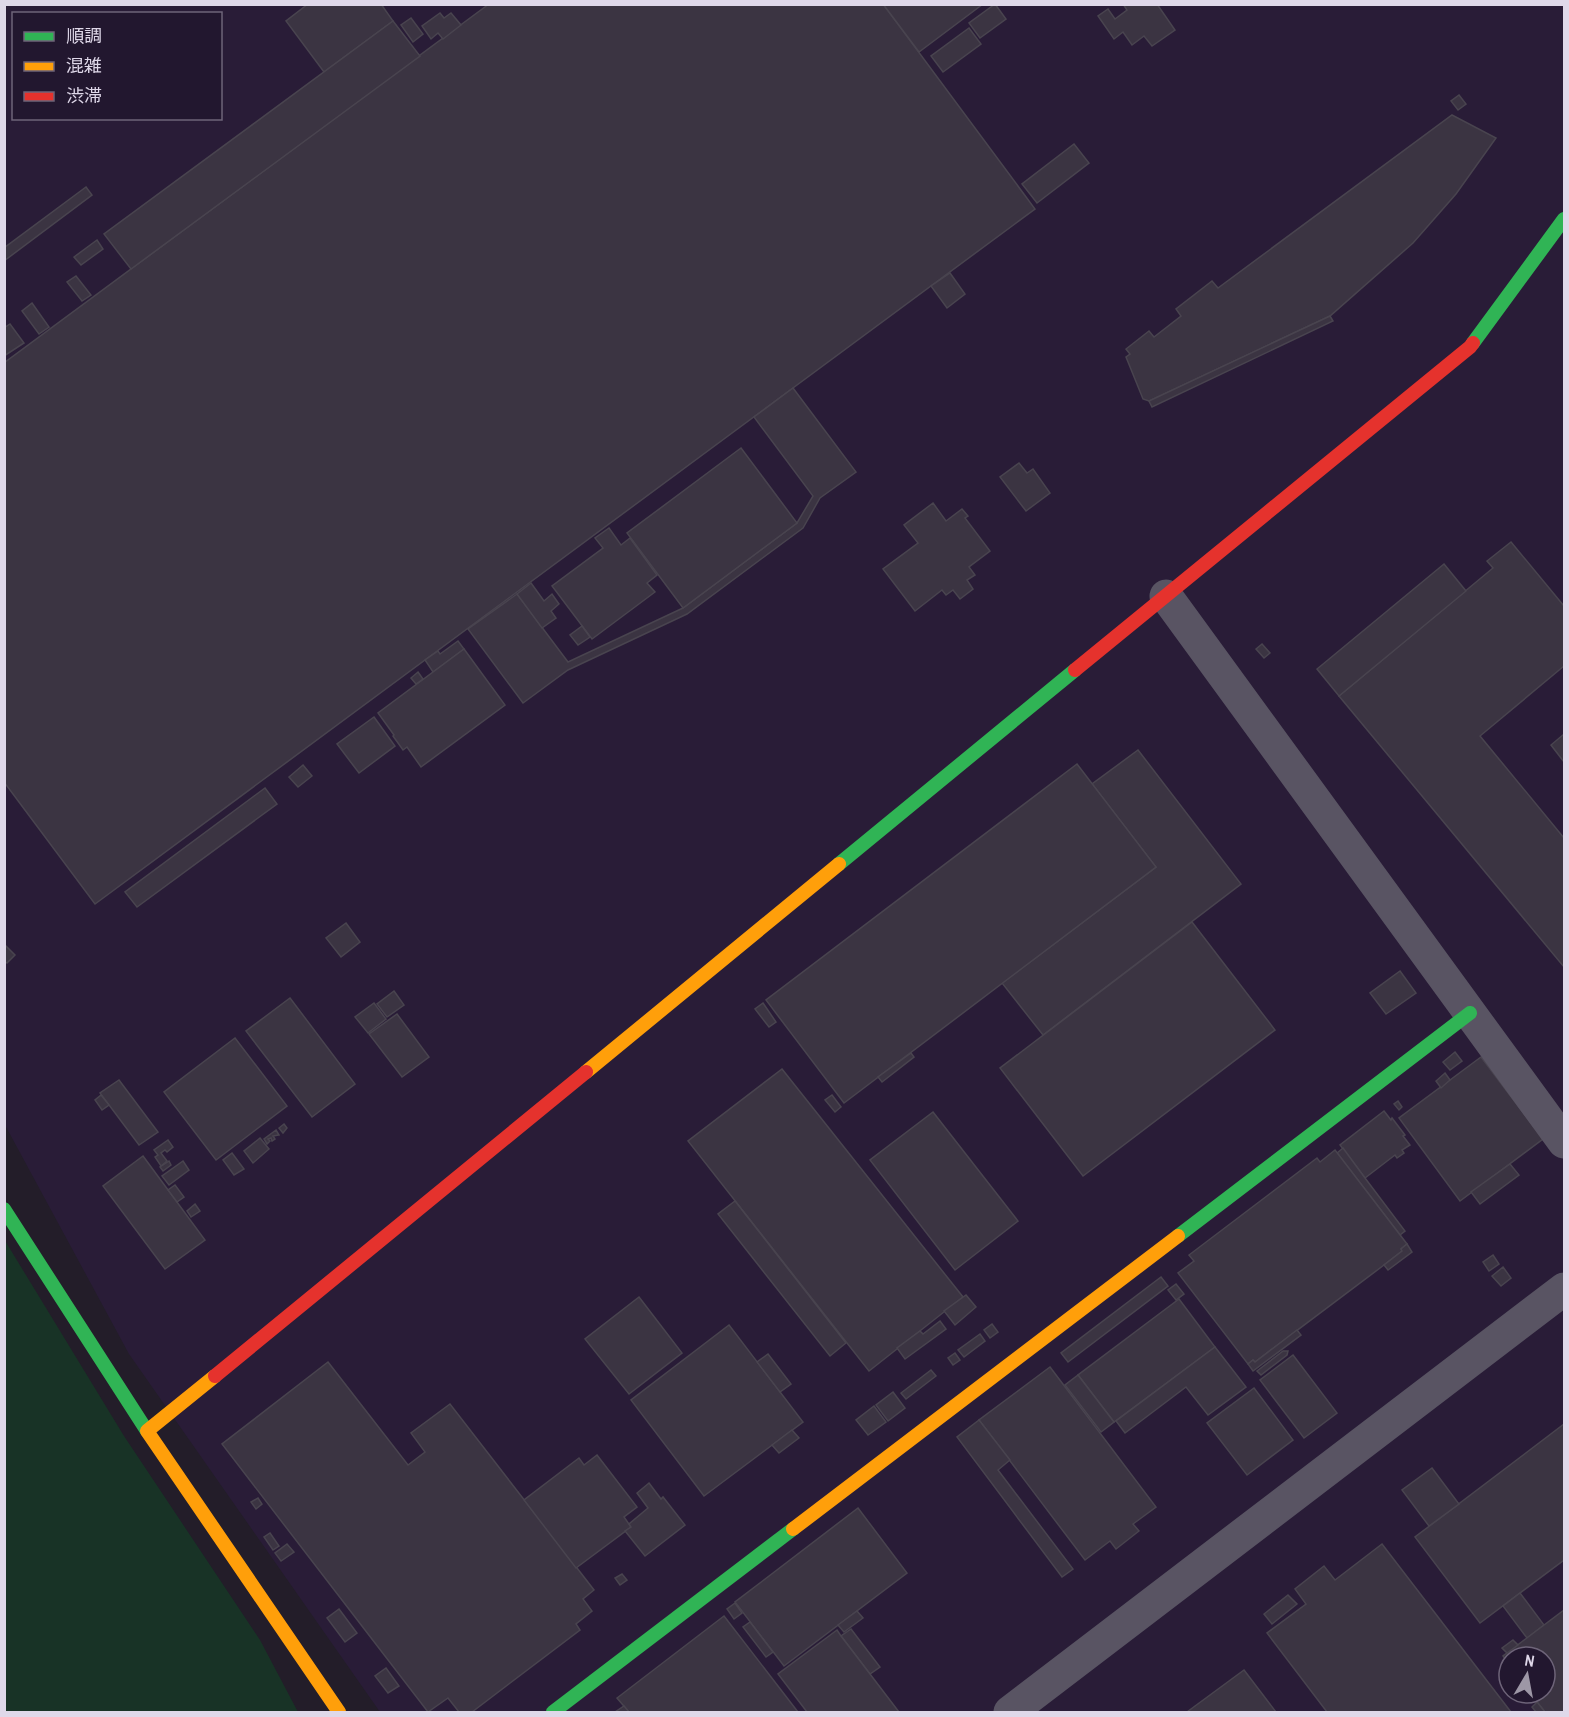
<svg xmlns="http://www.w3.org/2000/svg" width="1569" height="1717" viewBox="0 0 1569 1717" font-family="'Archivo Narrow','Noto Sans JP',sans-serif">
<style>
.built{fill:#291c37;fill-rule:evenodd}
.green{fill:#183326}
.building{fill:#3b3442;stroke:#49444f;stroke-width:1.5}
.lines{fill:none;stroke-linecap:round;stroke-linejoin:round}
.street{stroke:#595463;stroke-width:33}
.fast{stroke:#30b455;stroke-width:14}
.slow{stroke:#ff9f0a;stroke-width:14}
.jam{stroke:#e5322d;stroke-width:14}
</style>
<rect width="100%" height="100%" fill="#231d29"/>
<path class="built" d="M4,5h1560v1707h-1184l-251,-358 -124,-229zM14,14h206v104h-206zM1509,1657h36v36h-36z"/>
<path class="green" d="M4,1239l120,197 136,204 38,72h-293z"/>
<g class="building">
<path d="M308,4h73l12,17 -69,51 -38,-51z"/>
<path d="M489,4h394l152,205 -940,695 -91,-122v-419z"/>
<path d="M883,4h100l-64,48z"/>
<path d="M995,4l11,15 -26,19 -11,-15z"/>
<path d="M1123,4h34l18,26 -23,16 -8,-10 -12,9 -9,-13 -9,7 -16,-23 10,-7 7,10 12,-9z"/>
<path d="M440,13l4,5 7,-5 10,12 -18,14 -5,-6 -7,6 -9,-13z"/>
<path d="M411,18l12,16 -10,8 -12,-17z"/>
<path d="M393,21l27,35 -289,213 -27,-35z"/>
<path d="M969,28l12,16 -38,28 -12,-16z"/>
<path d="M1459,95l7,9 -8,6 -7,-9z"/>
<path d="M1452,115l44,23 -40,56 -43,49 -83,73 -181,85 -6,-2 -17,-42 4,-3 -4,-5 23,-18 5,6 27,-21 -5,-7 36,-28 6,7z"/>
<path d="M1074,144l15,19 -52,40 -15,-19z"/>
<path d="M86,187l6,8 -88,66v-13z"/>
<path d="M97,240l6,9 -22,16 -7,-8z"/>
<path d="M950,273l15,21 -18,14 -16,-22z"/>
<path d="M76,276l15,19 -9,6 -15,-19z"/>
<path d="M32,303l17,24 -10,7 -17,-23z"/>
<path d="M1330,316l3,5 -181,86 -3,-6z"/>
<path d="M10,324l14,19 -20,13v-28z"/>
<path d="M793,388l63,84 -36,26 -17,30 -116,86 -119,56 -45,33 -55,-74 49,-35 51,68 115,-54 114,-85 16,-27 -59,-79z"/>
<path d="M741,448l56,75 -114,85 -56,-75z"/>
<path d="M1019,463l8,10 6,-4 17,24 -24,18 -26,-34z"/>
<path d="M933,503l13,18 16,-12 6,7 -3,2 25,33 -21,16 6,8 -8,5 6,9 -13,10 -7,-9 -7,5 -4,-5 -27,21 -32,-42 35,-26 -14,-18z"/>
<path d="M609,528l12,17 9,-7 27,37 -10,8 8,9 -63,47 -40,-53 51,-38 -8,-10z"/>
<path d="M1511,542l53,64v60l-84,70 84,102v129l-225,-271 154,-128 -6,-7z"/>
<path d="M1444,564l22,27 -127,105 -22,-27z"/>
<path d="M531,583l13,18 8,-7 7,10 -8,7 5,7 -14,10 -25,-34z"/>
<path d="M582,626l8,11 -12,8 -8,-10z"/>
<path d="M458,641l6,8 -31,23 -8,-12 13,-9 2,3z"/>
<path d="M1262,644l8,9 -6,5 -8,-9z"/>
<path d="M464,649l41,56 -84,62 -14,-20 -4,3 -10,-14 1,-1 -16,-22z"/>
<path d="M418,672l5,7 -7,5 -5,-6z"/>
<path d="M374,717l21,29 -36,27 -22,-29z"/>
<path d="M1564,734v28l-13,-17z"/>
<path d="M1138,750l103,134 -198,151 -41,-52 154,-116 -64,-83z"/>
<path d="M1077,764l79,103 -312,236 -78,-103z"/>
<path d="M303,765l9,11 -14,11 -9,-10z"/>
<path d="M265,788l12,16 -140,103 -12,-15z"/>
<path d="M1192,922l83,108 -192,146 -83,-108z"/>
<path d="M346,923l14,19 -19,15 -15,-19z"/>
<path d="M4,944l11,11 -8,8 -3,-2z"/>
<path d="M1400,971l16,22 -30,21 -16,-21z"/>
<path d="M394,991l10,14 -17,12 -10,-13z"/>
<path d="M290,998l65,86 -43,33 -66,-86z"/>
<path d="M374,1003l12,16 -18,14 -13,-16z"/>
<path d="M763,1003l13,19 -7,5 -14,-18z"/>
<path d="M397,1014l32,43 -27,20 -33,-43z"/>
<path d="M235,1038l52,68 -71,54 -52,-68z"/>
<path d="M1455,1052l7,9 -12,9 -7,-8z"/>
<path d="M911,1053l3,4 -32,25 -4,-5z"/>
<path d="M1481,1057l62,82 -83,62 -61,-83z"/>
<path d="M782,1069l181,228 -94,74 -181,-230z"/>
<path d="M1445,1073l5,7 -9,8 -5,-7z"/>
<path d="M119,1080l39,52 -19,13 -39,-52z"/>
<path d="M101,1095l8,10 -7,5 -7,-10z"/>
<path d="M832,1095l9,12 -6,5 -10,-12z"/>
<path d="M1398,1101l4,6 -3,3 -5,-6z"/>
<path d="M1384,1111l7,9 1,-2 13,17 -2,1 7,9 -8,5 2,3 -7,5 -2,-3 -30,23 -25,-33z"/>
<path d="M933,1112l85,109 -63,49 -85,-110z"/>
<path d="M284,1124l3,4 -4,5 -4,-5z"/>
<path d="M276,1130l3,5 -6,1 2,3 -3,2 -1,-3 -3,1 2,2 -3,3 -3,-5z"/>
<path d="M260,1138l9,11 -16,14 -9,-12z"/>
<path d="M168,1140l5,7 -6,5 -2,-2 -4,3 6,8 -6,5 -6,-9 3,-2 -4,-5z"/>
<path d="M1343,1148l22,30 40,53 -5,4 -63,-82z"/>
<path d="M1335,1150l72,94 -6,5 1,2 -18,14 -129,97 -2,-2 -5,4 -70,-91 16,-12 -5,-6 128,-97 3,4z"/>
<path d="M232,1153l12,16 -10,6 -11,-15z"/>
<path d="M143,1156l62,84 -40,29 -62,-83z"/>
<path d="M169,1161l2,4 -8,6 -3,-4z"/>
<path d="M183,1161l6,9 -20,15 -7,-9z"/>
<path d="M1510,1164l9,11 -39,29 -9,-12z"/>
<path d="M175,1185l9,12 -7,5 -9,-12z"/>
<path d="M735,1201l111,142 -16,13 -112,-142z"/>
<path d="M195,1204l5,7 -9,6 -4,-6z"/>
<path d="M1407,1244l5,8 -24,18 -4,-5 18,-14 -1,-2z"/>
<path d="M1493,1255l6,9 -10,7 -6,-9z"/>
<path d="M1503,1267l8,11 -10,8 -9,-10z"/>
<path d="M1161,1277l7,9 -100,76 -7,-9z"/>
<path d="M1176,1284l8,10 -8,6 -8,-10z"/>
<path d="M966,1295l10,12 -21,18 -11,-14z"/>
<path d="M639,1297l43,56 -53,41 -44,-55z"/>
<path d="M1179,1299l36,48 -101,75 -36,-47z"/>
<path d="M940,1321l6,8 -41,30 -8,-11 23,-17 3,3z"/>
<path d="M992,1324l6,8 -8,6 -6,-8z"/>
<path d="M729,1325l74,97 -99,74 -73,-96z"/>
<path d="M1297,1330l4,5 -48,36 -5,-7 5,-4 2,2z"/>
<path d="M980,1334l5,7 -21,16 -6,-7z"/>
<path d="M1215,1347l31,40 -38,28 -22,-28 -61,46 -9,-12z"/>
<path d="M1283,1351h5l-1,4 -26,20 -4,-4z"/>
<path d="M955,1353l5,7 -7,5 -5,-7z"/>
<path d="M768,1354l23,30 -11,8 -23,-30z"/>
<path d="M1293,1355l44,58 -33,25 -44,-58z"/>
<path d="M328,1362l80,103 17,-13 -14,-19 39,-29 144,186 -11,9 9,12 -16,13 4,6 -108,82h-13l-11,-14 -20,14 -206,-268z"/>
<path d="M1050,1367l106,140 -23,17 6,7 -23,18 -6,-8 -25,19 -106,-140z"/>
<path d="M931,1370l5,6 -30,23 -5,-6z"/>
<path d="M1078,1375l36,47 -13,10 -36,-47z"/>
<path d="M1254,1388l39,52 -46,35 -40,-52z"/>
<path d="M893,1392l12,16 -17,13 -12,-16z"/>
<path d="M874,1406l12,16 -18,13 -12,-15z"/>
<path d="M979,1420l31,40 -12,10 75,99 -11,8 -105,-140z"/>
<path d="M1564,1424v136l-84,63 -65,-86z"/>
<path d="M792,1430l7,8 -20,15 -7,-8z"/>
<path d="M597,1455l40,52 -13,10 7,10 -55,41 -52,-68 55,-42 5,7z"/>
<path d="M1432,1468l27,36 -30,22 -27,-36z"/>
<path d="M649,1483l12,16 2,-2 22,28 -40,31 -20,-25 6,-4 -2,-3 19,-16 -11,-15z"/>
<path d="M258,1498l4,6 -6,5 -5,-7z"/>
<path d="M858,1508l49,65 -123,93 -49,-64z"/>
<path d="M270,1533l9,13 -6,4 -9,-13z"/>
<path d="M287,1544l7,8 -13,9 -6,-8z"/>
<path d="M1382,1544l129,168h-184l-60,-79 39,-29 -11,-15 29,-23 11,14z"/>
<path d="M622,1574l5,6 -7,5 -5,-7z"/>
<path d="M1520,1593l24,32 -17,13 -24,-32z"/>
<path d="M1288,1595l9,9 -25,20 -8,-10z"/>
<path d="M735,1603l7,10 -8,6 -7,-10z"/>
<path d="M339,1609l18,24 -12,9 -18,-24z"/>
<path d="M1564,1610v102h-19l-15,-19h15v-36h-36v8l-6,-9z"/>
<path d="M857,1611l6,7 -19,14 -6,-7z"/>
<path d="M724,1616l74,96h-169l-12,-14z"/>
<path d="M750,1622l23,30 -7,5 -23,-30z"/>
<path d="M851,1629l29,38 -10,7 -29,-38z"/>
<path d="M837,1630l4,6 58,76h-92l-29,-38z"/>
<path d="M1513,1640l5,5 -11,8 -5,-5z"/>
<path d="M386,1668l13,18 -11,7 -13,-17z"/>
<path d="M1244,1670l32,42h-89z"/>
<path d="M1537,1702l8,10h-9l-4,-5z"/>
<path d="M624,1706l5,6h-14z"/>
</g>
<g class="lines">
<g class="street">
<path d="M1166,596l398,546"/>
<path d="M1010,1712l554,-423"/>
</g>
<g class="fast">
<path d="M1473,343l91,-124"/>
<path d="M839,864l236,-194"/>
<path d="M4,1209l143,222"/>
<path d="M1178,1236l292,-223"/>
<path d="M553,1712l240,-183"/>
</g>
<g class="slow">
<path d="M586,1072l253,-208"/>
<path d="M215,1376l-68,55 192,281"/>
<path d="M793,1529l385,-293"/>
</g>
<g class="jam">
<path d="M1075,670l395,-323 3,-4"/>
<path d="M215,1376l371,-304"/>
</g>
</g>
<rect width="1569" height="1717" fill="none" stroke="#dfd8e9" stroke-width="12"/>
<rect x="12" y="12" width="210" height="108" fill="#22172f" stroke="#6e6479" stroke-width="1.5"/>
<rect x="24" y="32" width="30" height="9" fill="#30b455" stroke="#6e6479" stroke-width="1.5"/>
<text x="66" y="42" font-size="18" fill="#dfd8e9">順調</text>
<rect x="24" y="62" width="30" height="9" fill="#ff9f0a" stroke="#6e6479" stroke-width="1.5"/>
<text x="66" y="72" font-size="18" fill="#dfd8e9">混雑</text>
<rect x="24" y="92" width="30" height="9" fill="#e5322d" stroke="#6e6479" stroke-width="1.5"/>
<text x="66" y="102" font-size="18" fill="#dfd8e9">渋滞</text>
<g transform="translate(1527 1675) rotate(10)"><circle r="28" fill="#22172f" stroke="#6e6479" stroke-width="1.5"/>
<path d="M0-4.5L10 22L0 15L-10 22Z" fill="#9d97a6"/>
<text y="-9" font-size="16" font-weight="bold" text-anchor="middle" fill="#dfd8e9">N</text>
</g>
</svg>
